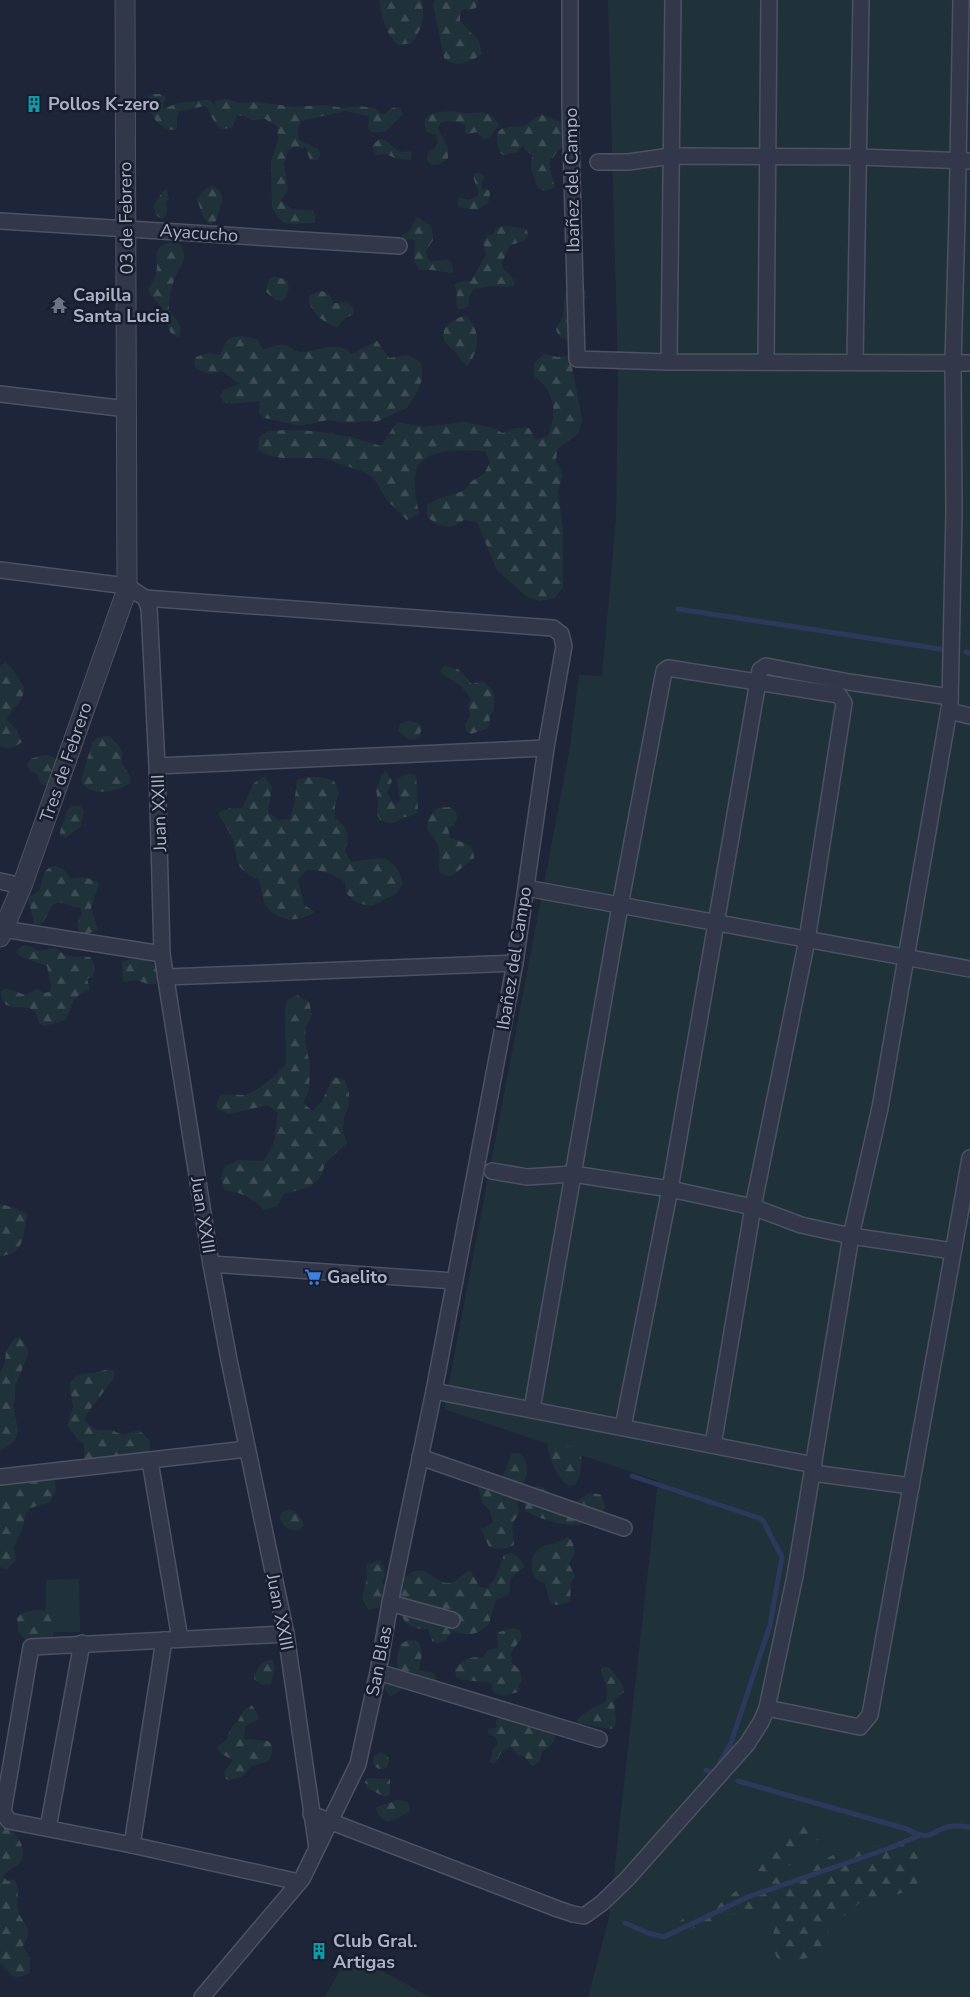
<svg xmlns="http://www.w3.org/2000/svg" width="970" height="1997" viewBox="0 0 970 1997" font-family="'Nunito Sans',sans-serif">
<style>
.green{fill:#203239}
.forest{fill:url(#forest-firs)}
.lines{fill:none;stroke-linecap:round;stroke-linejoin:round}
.stream{stroke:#2c395d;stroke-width:5}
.minor-casing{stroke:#4c5264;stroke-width:18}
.tertiary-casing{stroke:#4c5264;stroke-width:21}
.minor{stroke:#323749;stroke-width:15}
.tertiary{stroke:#323749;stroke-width:19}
.labels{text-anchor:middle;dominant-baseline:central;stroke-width:5;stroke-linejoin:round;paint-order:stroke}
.poi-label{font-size:18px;font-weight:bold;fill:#abb1c6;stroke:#171d2d;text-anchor:start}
.street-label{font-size:18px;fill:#abb1c6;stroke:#171d2d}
</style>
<defs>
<pattern id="forest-firs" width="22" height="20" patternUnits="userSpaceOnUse" patternTransform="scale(1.25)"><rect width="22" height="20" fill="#203239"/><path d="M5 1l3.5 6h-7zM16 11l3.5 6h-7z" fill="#3e4d54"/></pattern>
</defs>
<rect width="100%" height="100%" fill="#1e2538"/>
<g class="green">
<path d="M608,0h362v1997h-382l21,-79 49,-437 -214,-72 126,-662 9,-72 23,1 14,-158 2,-146z"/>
<path d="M79,1579l1,53h-34v-52z"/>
<path d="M349,1953l81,44h-105z"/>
</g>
<g class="forest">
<path d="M379,0h43c3,17 0,29 -10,43l-14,2c-14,-14 -15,-26 -19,-45z"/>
<path d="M435,0h43l-2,8 -7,2 -6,-1 -3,6v6l19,20 3,13c-11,8 -28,15 -38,4l-11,-54z"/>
<path d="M152,94h7l7,3 -3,9 2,2 14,-5 27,-3h4l5,5 1,-5 13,-1 9,4 19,-1 38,5 29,-2 20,3 14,-2 17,2 7,7c8,-3 8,-10 18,-7l3,6 -17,17 -12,2 -6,-4 1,-13 -24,-5 -44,10 -3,7 1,12 19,9 3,6 -4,5h-7l-4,-12 -12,-1 -6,4 -4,13 4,26 -7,11 11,8 21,1 2,6v7l-24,1 -7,-1 -5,-4 -7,-11 -1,-47 7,-21 -1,-14 -12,-7 -13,1 -9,-4 -6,-1 -5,13 -10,1c-10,-6 -10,-16 -17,-23l-26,5 -2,7v10l-3,2c-15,0 -25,-16 -27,-31z"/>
<path d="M453,111c4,1 8,2 12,2 18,0 22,-4 34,11l-9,14 -7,1 -6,-7 -9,2 -3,-2v-6l-2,-3 -17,-2 -6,2 -2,6 10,19v10c-7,5 -12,10 -20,4 -2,-8 0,-12 8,-15l2,-6 -2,-6 -9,-3c-9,-21 13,-20 26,-21z"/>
<path d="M542,115l22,8 3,21 -9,6 -5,8 -3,1v11l5,17 -10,4 -7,-3 -7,-20 1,-13 -8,-6v-4l-7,7 -14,3c-4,-3 -4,-5 -5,-10 -6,-25 17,-15 27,-20 7,-4 9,-8 17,-10z"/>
<path d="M379,139l6,1 14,12 10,-1 3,2 -1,7 -16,-2 -9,-4 -10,1 -4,-9z"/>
<path d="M480,173l5,4 -3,5v7l7,1 1,4 -2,9 -11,7 -19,-3 1,-10 10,3 9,-4c3,-8 -6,-13 -4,-22z"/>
<path d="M213,186c16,8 6,23 3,35l-6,3 -7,-7 -6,-18 9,-11z"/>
<path d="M164,190h3l2,10 -3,1 1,11 -3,6h-4l-5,-4 -1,-10z"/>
<path d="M417,217l13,8 2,4 1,11 -7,11 1,6 4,5 16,-3 5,5 1,7 -2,2 -19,-3h-13l-5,-10 1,-19 -3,-2 -7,1 -4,-5 8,-3z"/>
<path d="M502,226c8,0 18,1 25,4l1,6 -4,5 -14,4 -8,18 1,6c6,4 12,9 11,16 -8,4 -11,1 -20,1 -6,0 -14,2 -20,3l-5,7v10l-10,4c-6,-7 1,-15 -5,-25l5,-3 12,-1 15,-26 -3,-13 4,-6 6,-2 3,-6z"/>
<path d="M172,242l7,1c11,13 3,20 -3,32 -3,6 -6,19 -7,27 -3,16 17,17 10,35 -14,-3 -10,-16 -15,-26 -4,-7 -11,-13 -16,-19 2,-7 7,-12 8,-19 4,-15 -7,-26 16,-31z"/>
<path d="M274,276l13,4c3,9 2,15 -5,21l-6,-1 -10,-8 3,-13z"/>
<path d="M581,286l5,5v6l-4,6 2,8 -14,30c-8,-2 -12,-4 -14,-12 2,-4 5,-8 6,-11 6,-19 -6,-23 19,-32z"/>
<path d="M322,291l7,3 5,9c11,1 11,-6 20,6l-1,6 -7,2 -9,10c-14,-4 -29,-16 -28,-32z"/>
<path d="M466,316c15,13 14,36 1,50 -6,-4 -6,-7 -10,-12 -3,-5 -8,-7 -11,-11 -9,-14 8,-26 20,-27z"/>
<path d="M243,336l14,3 6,10c6,0 14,-5 20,-4 6,0 12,7 18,7 16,0 37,-13 50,2l26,-13 12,17 20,-3 11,7c7,18 -3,30 -13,46l-31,14 -13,-1 -14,2 -21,-3 -28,6 -35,-8 -6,-4v-13l-27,3 -8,-2 -4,-6 3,-6 17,-6 -18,-13 -13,3 -13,-5 -2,-6 2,-6 12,-4 12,2c7,-15 5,-18 23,-19z"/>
<path d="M544,354l13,3 13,-1 12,64 -4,14 -21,15 -1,13 7,13 -5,16 5,39v57l-8,11 -15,3 -13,-4 -30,-27 -20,-48 -13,-2 -12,7 -14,-2 -11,-8v-12l11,-6 25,-8 9,-10 12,-7 6,-12 -5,-11c-22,-1 -66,-5 -70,24 -2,12 2,27 4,39l-12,6 -20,-20 -14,-23 -12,-6 -37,-13h-41l-13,-2 -12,-6 1,-13c4,-3 9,-6 14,-6 31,-4 79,4 108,15l16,-24 27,5 40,-5 26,5 13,6 12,-5h14l7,12 12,-4c9,-25 8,-43 -14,-60v-13z"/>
<path d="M5,662c9,5 13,17 19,25 1,14 -12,21 -17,33l9,9 6,13c-6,5 -14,8 -22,4v-79z"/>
<path d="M445,666l13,3 14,15 11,-3 9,8 2,9v12l-4,5 -1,11 -3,3 -15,5 -5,-3 -1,-7 5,-8 -2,-11 3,-6 -10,-13 -20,-13 -1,-3z"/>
<path d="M409,721l7,1 6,5 -3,11 -10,2 -11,-9 2,-7z"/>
<path d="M109,736c8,8 17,13 12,26l9,14v7c-14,9 -40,15 -49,-2l11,-38 5,-5z"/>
<path d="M43,755h7l11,8 -12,24c-8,-2 -10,-5 -12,-13l-7,-3 -3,-6 3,-6z"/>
<path d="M386,771l6,10 -5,12 7,11 6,-3 -3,-21c4,-5 12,-7 19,-5l2,33 -1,5 -9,4h-4l-10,6h-7l-7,-3 -3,-6 1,-14 -2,-10 6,-15z"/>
<path d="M265,776l7,11 -4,25 10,8 12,-1 4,-13 3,-26c14,-4 23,-4 37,1l5,11 -4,13v13c14,11 15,16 10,33l6,11c26,-3 42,-12 52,21l-7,11 -25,12 -14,-3 -10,-9 -2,-12c-13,-9 -23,-12 -38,-12l-9,10 6,25 11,7c-16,10 -35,11 -48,-5 -5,-6 -6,-20 -8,-27 -28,-15 -19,-16 -27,-42 -3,-8 -10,-17 -14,-25l12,-5h12l12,-25z"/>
<path d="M73,806h7l4,5 -3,15 -15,12 -6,-3c0,-9 6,-16 7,-25z"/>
<path d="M450,807l6,5 1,6 -3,7 -6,3 2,10c12,4 24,5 24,20l-21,17 -6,1 -7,-3c-3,-9 1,-15 -1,-24 -6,-21 -23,-16 -2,-41z"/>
<path d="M56,866l7,3 8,10 14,-2 14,6 -8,25 7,22 -12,4h-6c-4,-8 -3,-13 2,-19l-1,-7c-9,-1 -11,-3 -19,-5 -12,-3 -14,15 -21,21h-7l-6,-26 11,-7c5,-12 2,-23 17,-25z"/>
<path d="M27,945l12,6 17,-3 10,8 24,1c5,7 6,11 3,19l-6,3 3,11c-23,9 -15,15 -25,30l-20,6 -6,-3c-1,-3 -2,-9 -4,-11 -8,-11 -35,5 -34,-21l6,-2 19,6 6,-4 6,-2 5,4 7,-1 1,-7 -4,-19 -25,-9 -6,-4 4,-6z"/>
<path d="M142,958c12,4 19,13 14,26h-8l-12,-4 -13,2 -1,-20 6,-2z"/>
<path d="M298,995l11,7 3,13 -6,12 -1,14 5,25 -1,25 -6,12 10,8 9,-10 11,-24 12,3 4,13v12l-5,12 -1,14 4,12 -21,19 -6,16 -10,9 -26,7 -7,12 -13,4c-12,-13 -22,-17 -39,-20l-4,-12 4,-12 13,-6 25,1c15,-18 11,-27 15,-48l-10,-8 -40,9 -12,-7 4,-12c8,-1 16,0 24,0 12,-1 34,-22 42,-31l-1,-51 2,-13z"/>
<path d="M0,1204l12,3 15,7c-4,20 -1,40 -27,42z"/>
<path d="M20,1337l8,12v6l-13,31v13l-2,6 5,26 -2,7 -4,5 -12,8v-78l5,-10 1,-12 8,-12z"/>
<path d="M108,1369l6,2v7l-28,37 -1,7 12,8h14l12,5 16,-5 11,11v14l-60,7 -6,-4v-14l-5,-3 -12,-16 6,-18 -3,-19v-6l5,-5 7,-3 13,-1z"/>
<path d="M555,1438l11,8 13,1c4,12 3,26 -3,37l-7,2c-12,-7 -19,-27 -22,-40l2,-6z"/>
<path d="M512,1453h7c14,13 8,27 -3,40l3,20 -7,11 2,21c-8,4 -16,5 -25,2l-8,-18 12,-6 -3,-12 -8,-9 -5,-20 25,-4z"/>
<path d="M53,1469l3,21 -6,12 -20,6 -4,5 -3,14 -9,20 2,13 -9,9 -7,-2v-87z"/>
<path d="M541,1486c7,5 18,15 27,16 15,2 15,-13 33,-7l4,12 -4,6 -12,1 -8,11c-12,3 -46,-7 -56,-15v-13l9,-10z"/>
<path d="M290,1509c7,4 11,8 14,16l-5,5c-11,0 -17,-3 -19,-14l4,-5z"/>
<path d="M567,1537l5,3 3,12 -6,12 6,12 -4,6 -1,20 -14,3 -6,-3 -5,-19c-7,-2 -13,-6 -13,-14 -2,-28 19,-20 35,-32z"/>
<path d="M510,1553c8,2 11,6 14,14 -4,4 -13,9 -14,15 -1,5 1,7 -1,12l-13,6 -6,19v4c-13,12 -19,14 -37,8 -8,8 -8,15 -21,10l-4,-12c-5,0 -11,0 -16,-2 -18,-9 -19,-42 -3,-53 18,-12 24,9 39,9 9,0 13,-10 22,-12l10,16 7,1 8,-9 9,-24z"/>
<path d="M380,1560c5,7 7,14 2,22l4,6 -3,18 -14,4 -7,-12 5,-20 -1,-13z"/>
<path d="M35,1610l14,1 5,13 -1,13 -6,4 -19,1 -10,-10 -1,-14 5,-5z"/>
<path d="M513,1628l7,2 2,7 -11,16 1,10 8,7 2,11 -2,2 -2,9 -14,4 -10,-3 -3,-9 -3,-2 -26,-2 -6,-3 -1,-7c5,-10 17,-15 28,-12l5,-8 10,-2 -1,-12 2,-4z"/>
<path d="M408,1640l10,1c6,9 4,19 0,29l16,3 3,9 -1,3 -12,8 -20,-6 -12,9 -3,-1 -6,-10 15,-14 -1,-14 4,-13z"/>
<path d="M270,1660l3,1 2,6 -4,17 -9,1 -8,-6v-4c6,-7 5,-14 16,-15z"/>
<path d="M603,1667l7,1 13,17 1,7 -10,9 2,21 -2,6 -4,1 -32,-6 -1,-3c7,-9 19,-12 29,-19l1,-11 -6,-20z"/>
<path d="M252,1705l7,12 -2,3 -12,6 -1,13 24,2c7,5 5,15 -1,21l-16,4 -9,11 -13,3 -3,-1 -2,-7 9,-12 -13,-7 -3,-6 10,-8 5,-13 5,-3 6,-12z"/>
<path d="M501,1717l55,14c-2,11 -4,16 -14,20 -1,7 -2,13 -10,15l-8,-10 -6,-1 -7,-8 -9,4 -6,11 -3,2 -3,-2 3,-14 5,-4 -2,-6 -8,-5v-3l9,-3 -1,-6z"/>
<circle cx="381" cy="1761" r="8"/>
<path d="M369,1778l21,1v15l-5,3 -18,-9 -2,-6 1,-3z"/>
<path d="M398,1800l10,2 2,7 -1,3c-14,6 -22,18 -33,-2l1,-3z"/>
<path d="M0,1824c13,3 29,24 21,37 -4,6 -13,8 -18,15l4,5 7,-2c7,12 2,19 4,31 1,8 10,14 10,22 1,5 -4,9 -5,15l7,11v15c-19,8 -16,3 -30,-9z"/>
<path d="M809,1825l13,5 2,6 -23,14 -7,12 -11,8 -13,3 -12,-2 -1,-7 18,-10 11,-17 17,-11z"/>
<path d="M910,1839l8,3 5,12 -5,13 2,14 -9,10 -52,12 -9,9 -18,11 -9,21 -7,11 -20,6 -13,-1 -6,-2c-8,-16 1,-30 -6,-46l-12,-4 -6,1 -62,20 -12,2 -3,-7 11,-8 28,-8 22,-18 21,-8 41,-10 44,-22 35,-4z"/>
</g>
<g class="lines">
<g class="stream">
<path d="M678,609l262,40"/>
<path d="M966,652l4,1"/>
<path d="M632,1476l130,43 20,38 -12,68 -39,118 -14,25"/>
<path d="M706,1770l9,4"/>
<path d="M738,1781l169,48c26,16 26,-2 46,-3 6,-1 12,1 17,1"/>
<path d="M625,1923l23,10 16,4 84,-40 142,-49 28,-12"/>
</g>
<g class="minor-casing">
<g id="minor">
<path d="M570,0v104l7,255 92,3 301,1"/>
<path d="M598,162h30l43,-6 187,1 112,4"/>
<path d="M0,221l399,25"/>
<path d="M669,362l4,-362"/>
<path d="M766,362l3,-362"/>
<path d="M855,362l6,-362"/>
<path d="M0,394l127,15"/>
<path d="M0,570l127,16 18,12 4,10 8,158 5,188 49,310 18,96 57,274 31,214"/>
<path d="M145,598l408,30 8,6 3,12 -18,102 -31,215 -81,428 -44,212 -12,69 -20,92 -56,115 -100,118"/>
<path d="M949,711l21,5"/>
<path d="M157,766l389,-18"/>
<path d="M0,881l22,5"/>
<path d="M526,888l444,81"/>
<path d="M3,929l159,25"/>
<path d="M166,977l349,-14"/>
<path d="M492,1171l35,6 46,-3 97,15 83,18 48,18 50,11 102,15"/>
<path d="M211,1264l244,17"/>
<path d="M434,1391l380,74"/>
<path d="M532,1409l88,-503 44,-235 4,-3 171,27 5,8 -37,237 -54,267 -40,238"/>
<path d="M623,1427l47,-238 90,-519 6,-4 83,16 101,15"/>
<path d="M420,1457l204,71"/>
<path d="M150,1461l30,178"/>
<path d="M812,1473l99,13"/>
<path d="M0,1477l247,-28"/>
<path d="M390,1603l62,17"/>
<path d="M286,1634l-255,13 -28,165 6,9 123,24 167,37"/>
<path d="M378,1672l221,67"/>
<path d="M767,1708l93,19 10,-12 100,-557"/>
<path d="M311,1814l247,95 15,5 11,2 18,-13 25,-24 120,-135 14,-22 6,-14 28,-132 56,-340 29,-128 70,-404 4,-192 -1,-149 4,-144 4,-219"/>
<path d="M48,1828l34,-185"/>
<path d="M132,1845l32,-205"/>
</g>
</g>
<g class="tertiary-casing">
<path id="tertiary" d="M0,937l22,-51 103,-291 2,-9 -2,-586"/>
</g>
<use href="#minor" class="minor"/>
<use href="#tertiary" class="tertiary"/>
</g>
<defs>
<g id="building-bare" transform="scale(1.35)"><path d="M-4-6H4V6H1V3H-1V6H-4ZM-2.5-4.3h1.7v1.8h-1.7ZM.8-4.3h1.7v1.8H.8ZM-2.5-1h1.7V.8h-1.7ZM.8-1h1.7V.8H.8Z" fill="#0f9aa8" stroke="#171d2d" stroke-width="2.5" paint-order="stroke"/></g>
<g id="temple-bare" transform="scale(1.35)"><path d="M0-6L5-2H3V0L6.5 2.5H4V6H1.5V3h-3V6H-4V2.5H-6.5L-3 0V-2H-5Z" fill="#6b7280" stroke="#171d2d" stroke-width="2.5" paint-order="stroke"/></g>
<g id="supermarket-bare" transform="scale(1.35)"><path d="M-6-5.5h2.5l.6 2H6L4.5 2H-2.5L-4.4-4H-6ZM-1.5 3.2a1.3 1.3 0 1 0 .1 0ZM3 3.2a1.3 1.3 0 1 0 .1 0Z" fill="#3f7fe0" stroke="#171d2d" stroke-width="2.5" paint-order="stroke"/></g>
</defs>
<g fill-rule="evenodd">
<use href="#building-bare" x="34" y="104"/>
<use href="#temple-bare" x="59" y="305"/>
<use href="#supermarket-bare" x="313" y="1277"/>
<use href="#building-bare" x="319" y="1951"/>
</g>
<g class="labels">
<g class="poi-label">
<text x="48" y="104">Pollos K-zero</text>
<text x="73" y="295">Capilla<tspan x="73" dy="21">Santa Lucia</tspan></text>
<text x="327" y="1277">Gaelito</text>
<text x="333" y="1941">Club Gral.<tspan x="333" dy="21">Artigas</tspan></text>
</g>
<g class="street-label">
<text transform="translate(572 180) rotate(-91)">Ibañez del Campo</text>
<text transform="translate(126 218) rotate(-91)">03 de Febrero</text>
<text transform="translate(199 233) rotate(4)">Ayacucho</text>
<text transform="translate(66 762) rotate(-71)">Tres de Febrero</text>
<text transform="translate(159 813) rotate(-92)">Juan XXIII</text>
<text transform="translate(514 958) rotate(-81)">Ibañez del Campo</text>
<text transform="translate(203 1215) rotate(81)">Juan XXIII</text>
<text transform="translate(280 1612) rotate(79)">Juan XXIII</text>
<text transform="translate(379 1661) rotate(-79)">San Blas</text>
</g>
</g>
</svg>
